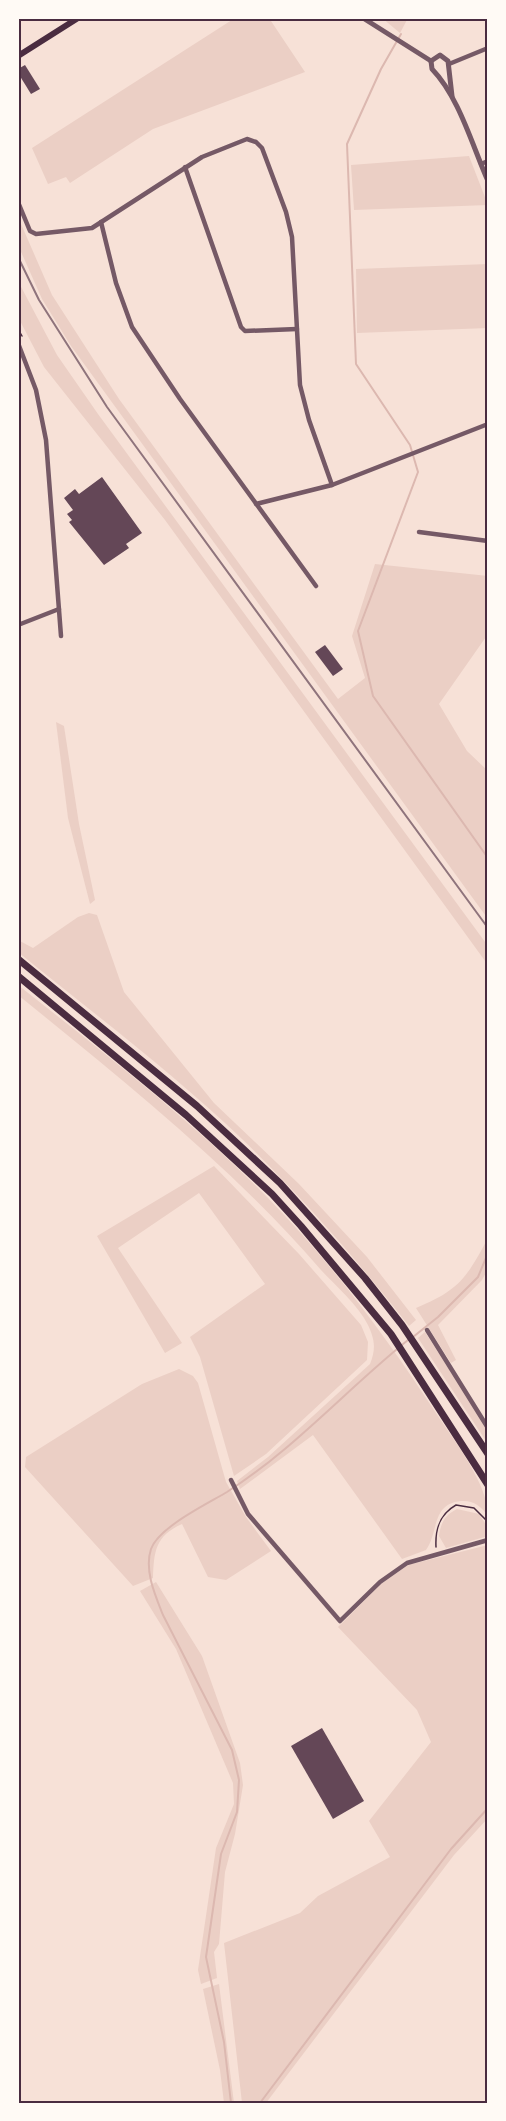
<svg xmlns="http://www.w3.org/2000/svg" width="506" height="2121" viewBox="0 0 506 2121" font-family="'Golos Text',sans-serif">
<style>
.green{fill:#ebcfc5}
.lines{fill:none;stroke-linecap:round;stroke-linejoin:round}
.stream{stroke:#dcb8b0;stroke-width:2}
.building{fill:#644757}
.path{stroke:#4a2c40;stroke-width:1.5}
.minor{stroke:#755966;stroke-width:4.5}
.tertiary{stroke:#755966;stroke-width:5}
.secondary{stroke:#4a2c40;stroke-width:6}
.trunk{stroke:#4a2c40;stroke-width:7}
.rail{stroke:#8f747c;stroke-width:2}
.neatline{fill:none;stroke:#4a2c40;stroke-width:2}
</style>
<rect width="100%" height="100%" fill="#f7e1d7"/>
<g class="green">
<path d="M235,18h34l36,54 -152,57 -83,54 -4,-6 -18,7 -16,-36z"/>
<path d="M382,18h26l-8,15z"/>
<path d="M469,156l19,49 -134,5 -3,-45z"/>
<path d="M18,217l34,78 67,104 219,300 27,-21 -13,-42 23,-72 113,12v58l-49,70 28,47 21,20v148l-417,-573 -29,-47 -24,-54z"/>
<path d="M488,264v64l-131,5 -1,-64z"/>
<path d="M18,281l39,74 41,59 390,532v19l-323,-445 -121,-153 -26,-50z"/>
<path d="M56,722l8,4 15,98 16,76 -5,4 -22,-86z"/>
<path d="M89,913l8,2 27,77 90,111 85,81 68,73 49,63 -7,6c-52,-66 -106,-128 -167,-187 -70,-67 -149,-126 -224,-187v-12l15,8 45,-31z"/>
<path d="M18,985c86,68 172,134 249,212 65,66 120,141 171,219 17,26 50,68 50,100 -7,-10 -15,-16 -27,-15 -30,3 -22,31 -35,49l-24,9 -89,-124 -73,54 -3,-8 31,-24 102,-93c6,-15 5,-24 -2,-39 -10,-20 -32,-39 -47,-55 -90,-104 -197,-189 -303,-275z"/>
<path d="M214,1166l85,88 62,71 7,17 -1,18 -101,94 -32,22 -34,-119 -10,-20 75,-53 -66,-91 -81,55 64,95 -17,10 -68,-117z"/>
<path d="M488,1238v31l-6,11 -44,45 18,35 -5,3 -35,-55c43,-18 50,-29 72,-70z"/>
<path d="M425,1332l63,98v14l-70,-106z"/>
<path d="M179,1369l14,7 5,7 28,99 20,35 25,34 -45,29 -18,-3 -26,-53c-27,12 -28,28 -29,54l-20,8 -108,-119 1,-10 116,-73z"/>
<path d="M457,1509l22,5 9,14v8l-42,12 -7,-12c2,-14 6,-21 18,-27z"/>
<path d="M488,1545v273l-34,37 -188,248h-24l-18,-160 76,-30 18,-17 72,-39 -21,-36 62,-79 -14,-32 -79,-83 43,-43 27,-19z"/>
<path d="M156,1582l46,74 38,107 3,22 -8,49 -10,38 -6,72 -5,8 3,26 -16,6 -3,-14 18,-122 18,-44 -1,-21 -57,-134 -36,-58z"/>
<path d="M219,1984l15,119h-10l-4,-33 -17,-81z"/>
</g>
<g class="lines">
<g class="stream">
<path d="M401,34l-20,35 -34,75 9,220 54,81 8,27 -60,159 15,65 115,162"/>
<path d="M413,1337l25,-20 40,-40 10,-24"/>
<path d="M231,2103l-7,-61 -18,-85 15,-103 16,-42 2,-32 -7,-30 -69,-135c-8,-20 -19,-45 -12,-66 8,-22 56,-45 76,-57 66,-42 120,-103 181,-152"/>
<path d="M260,2103l191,-254 37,-41"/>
</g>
</g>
<g class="building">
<path d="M25,65l15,24 -9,5 -13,-21v-4z"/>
<path d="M102,477l40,56 -16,11 3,4 -25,17 -35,-43 3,-2 -5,-6 6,-4 -9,-12 11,-9 4,5z"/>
<path d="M325,645l18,24 -10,7 -18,-24z"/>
<path d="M322,1728l42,73 -31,18 -42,-73z"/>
</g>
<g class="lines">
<g class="path">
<path d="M18,329l4,7"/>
<path d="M436,1547c-1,-19 4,-33 20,-42l18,3 14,14"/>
</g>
<g class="minor">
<path d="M449,64l39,-16"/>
<path d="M481,164l7,-3"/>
<path d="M185,167l56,160 4,4 52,-2"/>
<path d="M18,202l12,29 6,3 56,-6 110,-71 45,-18 9,3 6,6 24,64 6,25 8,148 9,35 23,65"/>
<path d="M101,222l15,61 16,44 48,72 136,187"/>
<path d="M18,343l18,47 10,50 15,196"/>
<path d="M256,504l76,-19 156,-61"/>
<path d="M419,532l69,9"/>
<path d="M18,625l41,-16"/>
<path d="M427,1330l61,98"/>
<path d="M231,1480l17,34 92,107 40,-39 27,-19 81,-23"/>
</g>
<g class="tertiary">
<path d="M363,18l68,43"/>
<path d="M431,61l1,8c27,28 40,76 56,112"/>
<path d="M431,61l9,-6 8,6 4,35"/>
</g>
<path class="secondary" d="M18,56l60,-38"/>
<g class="trunk">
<path d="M18,959l179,147 83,77 85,95 37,47 86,129"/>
<path d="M18,976l168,139 86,79 29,32 90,108 97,151"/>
</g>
<path class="rail" d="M18,257l21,43 68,107 381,521"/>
</g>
<rect width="506" height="2121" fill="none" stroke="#fffaf5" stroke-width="39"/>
<rect x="20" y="20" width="466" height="2082" class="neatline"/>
</svg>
